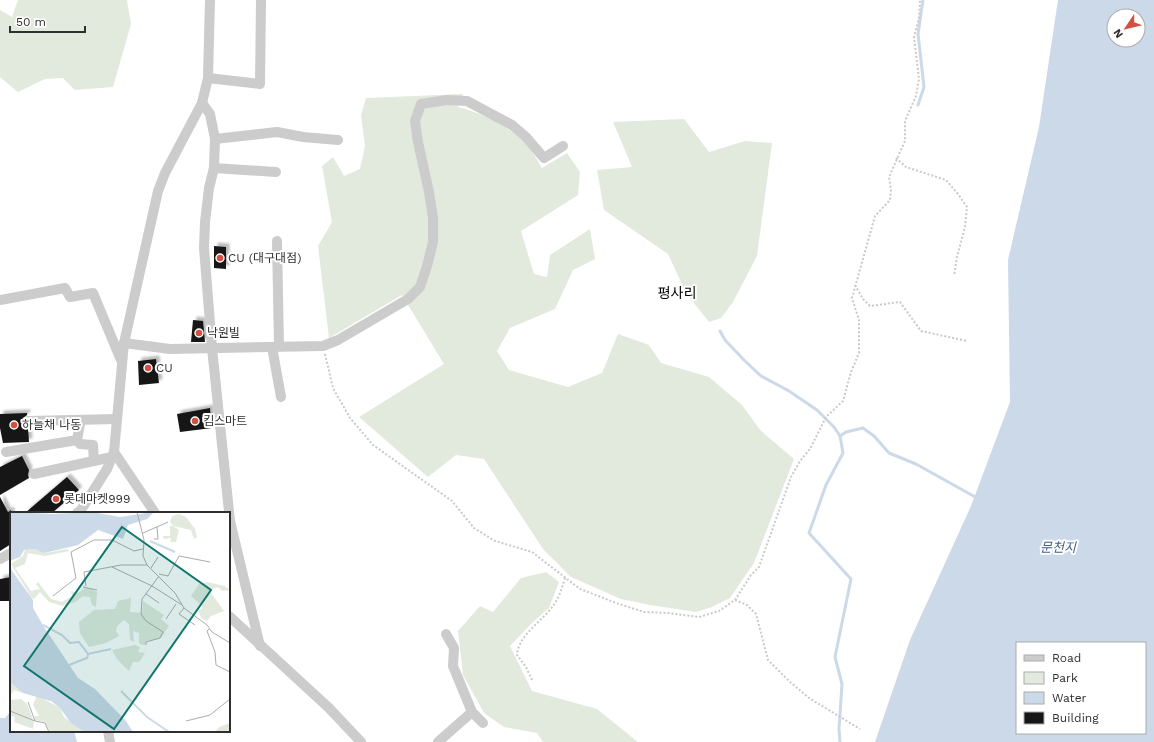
<svg xmlns="http://www.w3.org/2000/svg" width="1154" height="742" viewBox="0 0 1154 742" font-family="'Work Sans','Noto Sans KR',sans-serif">
<style>
.green{fill:#e2eade}
.water{fill:#ccd9e8;fill-rule:evenodd}
.lines{fill:none;stroke-linecap:round;stroke-linejoin:round}
.stream{stroke:#ccd9e8;stroke-width:3}
.building{fill:#161616;filter:url(#shadow)}
.path{stroke:#c9c9c9;stroke-width:2;stroke-dasharray:2 2;stroke-linecap:butt}
.minor{stroke:#ccc;stroke-width:10}
.poi-dot{fill:#d35043;stroke:#fff;stroke-width:1.5}
.labels{text-anchor:middle;dominant-baseline:central;stroke-width:4;stroke-linejoin:round;paint-order:stroke}
.poi-label{font-size:12px;fill:#2f2f2f;stroke:#fff;text-anchor:start}
.water-label{font-size:13px;font-style:italic;fill:#456388;stroke:#fff}
.quarter-label{font-size:14px;fill:#000;stroke:#fff}
.inset-river{fill:none;stroke:#ccd9e8;stroke-width:2}
.inset-road{fill:none;stroke:#acacac;stroke-width:1}
.view{fill:#0f766e;fill-opacity:0.15;stroke:#0f766e;stroke-width:2}
.inset-edge{fill:none;stroke:#2f2f2f;stroke-width:2}
</style>
<defs>
<filter id="shadow"><feDropShadow dx="3.5" dy="-3.5" stdDeviation="1" flood-color="#0004"/></filter>
</defs>
<rect width="100%" height="100%" fill="#fff"/>
<g class="green">
<path d="M18,0h109l4,24 -18,63 -38,3 -12,-12 -18,1 -27,13 -18,-15v-67l12,7z"/>
<path d="M463,94l-5,13c26,7 49,18 68,37 7,7 11,16 16,24l25,-15 13,19 -2,23 -57,36 13,43 13,3 3,-22 40,-26 5,30 -22,11 -18,39 -45,19 -13,23 12,19 59,17 34,-14 16,-39 31,11 12,18 48,14 33,28 19,26 33,28 -40,104 -24,35 -18,9 -16,5 -46,-7 -29,-6 -50,-22 -28,-28 -59,-90 -28,-4 -28,22 -69,-60 85,-53 -42,-69 -73,43 -11,-92 14,-24 -10,-56 11,-9 11,19 16,-7 5,-23 -4,-31 5,-17z"/>
<path d="M684,119l25,33 36,-11 27,2 -15,113 -24,46 -12,16 -12,4 -23,-29 -18,-39 -64,-44 -7,-40 35,-3 -19,-45z"/>
<path d="M546,572l13,10 -10,26 -17,15 -22,23 22,45 65,18 41,33h-95l-6,-9 -33,-6 -20,-14 -21,-38 -5,-44 22,-25 13,6 28,-34z"/>
</g>
<g class="water">
<path d="M1058,0h96v742h-279l35,-102 61,-134 39,-104 -2,-142 31,-133zM1114,16h24v24h-24zM1017,643h128v90h-128z"/>
<path d="M11,711v20h63l3,11h-77v-24h5z"/>
</g>
<g class="lines">
<g class="stream">
<path d="M918,105l6,-18 -6,-53 5,-34"/>
<path d="M720,331l5,9 19,20 17,16 28,15 28,19 17,17 6,9 3,17 -17,32 -17,48 42,46 -16,78 7,27 -3,45 1,13"/>
<path d="M840,436l6,-4 17,-4 11,8 15,17 27,11 61,34"/>
</g>
</g>
<g class="building">
<path d="M214,246l12,1v22l-12,-1z"/>
<path d="M193,320l10,1 2,21h-14z"/>
<path d="M156,359l3,24 -20,2 -1,-24z"/>
<path d="M210,408l2,20 -32,4 -3,-18z"/>
<path d="M27,413v2l-4,3 -1,4 3,4 3,1 1,15 -26,1 -3,-15v-14z"/>
<path d="M22,456l7,14 -1,5 1,3 -29,17v-28z"/>
<path d="M67,477l12,13 -27,23h-27z"/>
<path d="M0,497l8,15 3,-2v34l-11,7z"/>
<path d="M11,577v24h-11v-22z"/>
</g>
<g class="lines">
<g class="path">
<path d="M896,158l10,9 40,13 12,14 9,13 -2,20 -8,30 -3,19"/>
<path d="M855,285l8,14 7,7 30,-4 21,29 46,10"/>
<path d="M325,354l8,34 17,30 23,27 79,56 22,27 21,13 37,11 48,37 39,15 25,8 24,1 31,4 20,-6 16,-11 16,-25 8,-8 32,-90 9,-16 10,-12 16,-32 17,-16 8,-29 8,-19v-33l-7,-22 23,-82 15,-16 1,-10 -2,-13 16,-36v-20l11,-25 3,-17 -5,-42 5,-19 1,-18"/>
<path d="M735,600l12,5 9,9 12,46 22,22 19,16 51,31"/>
<path d="M532,680l-6,-13 -9,-12c1,-19 25,-34 36,-49 6,-8 9,-18 12,-28"/>
</g>
<g class="minor">
<path d="M208,78l52,6 1,-84"/>
<path d="M202,103l8,11 5,25 -1,29 -5,20 -4,34 -1,26 8,100 18,173 30,125"/>
<path d="M215,139l62,-7 26,5 35,3"/>
<path d="M214,168l62,4"/>
<path d="M277,241l2,105"/>
<path d="M0,300l65,-12 5,9 23,-4 28,67"/>
<path d="M124,343l46,6 153,-3 15,-6 70,-41 12,-12 7,-21 6,-24v-24l-4,-26 -11,-50 -3,-21 6,-17 26,-4 20,1 45,24 14,12 18,21 19,-12"/>
<path d="M272,347l9,50"/>
<path d="M28,421l89,-2"/>
<path d="M80,424l-3,16 3,4 13,1 1,16"/>
<path d="M6,452l71,-12"/>
<path d="M114,452l41,61"/>
<path d="M34,474l78,-17"/>
<path d="M77,513l4,-3 26,-41 7,-17 10,-109 34,-152 7,-18 37,-70 6,-25 2,-78"/>
<path d="M0,559l11,-6"/>
<path d="M229,616l100,92 32,34"/>
<path d="M446,634l8,14 -1,18 19,46 11,11"/>
<path d="M108,731l2,11"/>
<path d="M438,742l34,-30"/>
</g>
</g>
<g class="poi-dot">
<circle cx="220" cy="258" r="4"/>
<circle cx="199" cy="333" r="4"/>
<circle cx="148" cy="368" r="4"/>
<circle cx="195" cy="421" r="4"/>
<circle cx="14" cy="425" r="4"/>
<circle cx="56" cy="499" r="4"/>
</g>
<g class="labels">
<g class="poi-label">
<text x="228" y="258">CU (대구대점)</text>
<text x="207" y="333">낙원빌</text>
<text x="156" y="368">CU</text>
<text x="203" y="421">킴스마트</text>
<text x="22" y="425">하늘채 나동</text>
<text x="64" y="499">롯데마켓999</text>
</g>
<g class="water-label">
<text x="1058" y="547">문천지</text>
</g>
<g class="quarter-label">
<text x="677" y="293">평사리</text>
</g>
</g>
<g transform="translate(10 512)">
<rect width="220" height="220" fill="#fff"/>
<path d="M169,2l7,3 9,12 2,8 -3,2 -3,-9 -18,-4 6,4 -3,12h-6l1,-4 -7,1 -1,-3h7v-10h3l-3,-4 2,-6zM23,37l12,4 22,-4 2,2 -24,5 -17,-3 -3,11 -10,4 16,23 9,-2 -4,-5 2,-2 13,17 11,3 10,-6 -1,-5 7,2 7,-5 6,1 6,3 -1,15 -4,-2 -2,-8 -7,-1 -8,6 -12,4 -14,-4 -9,-10 -6,7 -3,-2 -20,-33 12,-8 2,-6zM197,70l18,4 5,4 -8,1 -4,-4 -9,3 15,21 -13,5 -4,5 -6,-3 -3,-8 4,-1v-3l-11,-10 8,-12zM121,86l-1,14 12,1 1,-12 21,14 -3,4 8,7 -8,12 -15,3 -1,4h-3l-3,-2v-10l-6,-2 1,11 -4,-2 -1,-16 -5,-4 -7,6 -1,5 3,5 -13,7 -17,4 -9,-14 -1,-11 15,-12 21,-1 3,-8zM125,133l5,2 -2,5 7,1 -6,9h-6l-4,9 -12,-12 -5,-9zM0,170l3,1 10,10 -9,-3 -4,6zM27,183l23,13 4,9 21,15h-35l-5,-10 -10,-2 -1,-4h5l-6,-11zM11,187l6,5 7,18 -1,7 -19,-7 1,-5 -5,-2v-15zM220,211v9h-15l4,-5z" fill="#e2eade"/>
<path d="M0,0l43,2 39,-2 28,5 34,-5 -7,7 -19,6 -5,14 -25,-9 -20,15 -34,8 -10,-4 -10,1 -4,7 -10,4zM0,56l23,32v8l11,19 34,51 17,11 31,32 7,11h-48l-14,-9 -11,-15 -9,-7 -28,-8 -13,-11z" fill="#ccd9e8"/>
<path class="inset-river" d="M140,29l25,11M33,113l19,10 8,8 9,-1 9,12 23,-5M59,153l18,-7 1,-3M111,179l26,26 22,15"/>
<path class="inset-road" d="M127,0l7,28 -1,16 4,9 28,28 9,15 23,17 5,7 18,11M133,21l25,-11M144,27h4l-1,-12M102,55l40,19 30,19M141,56l7,-11M149,62l9,2 11,-20 31,6M76,74l-2,-14 37,-7h26M73,75l14,3M136,82l13,9M43,84l23,-18 -5,-26 23,-12h18l22,11 9,-2M174,96l-5,6 16,11M156,107l10,-15M199,117l-2,2 8,21 1,13 14,7M136,133v-3l14,-4 3,-6 -17,-11 -5,-7 1,-15 17,-23M18,190l7,19 10,2 4,9M0,199l25,10M176,209l24,-6 20,-16"/>
<path class="view" d="M112,15l89,63 -97,139 -90,-63z"/>
<rect width="220" height="220" class="inset-edge"/>
</g>
<rect x="1016" y="642" width="130" height="92" fill="#ffffff" stroke="#acacac"/>
<rect x="1024" y="655" width="20" height="6" fill="#cccccc" stroke="#acacac"/>
<text x="1052" y="662" font-size="12" fill="#2f2f2f">Road</text>
<rect x="1024" y="672" width="20" height="12" fill="#e2eade" stroke="#acacac"/>
<text x="1052" y="682" font-size="12" fill="#2f2f2f">Park</text>
<rect x="1024" y="692" width="20" height="12" fill="#ccd9e8" stroke="#acacac"/>
<text x="1052" y="702" font-size="12" fill="#2f2f2f">Water</text>
<rect x="1024" y="712" width="20" height="12" fill="#161616" stroke="#acacac"/>
<text x="1052" y="722" font-size="12" fill="#2f2f2f">Building</text>
<g transform="translate(1126 28) rotate(235)"><circle r="19" fill="#ffffff" stroke="#acacac"/>
<path d="M0-3L7 15L0 10L-7 15Z" fill="#d35043"/>
<text y="-6" font-size="11" font-weight="bold" text-anchor="middle" fill="#2f2f2f">N</text>
</g>
<path d="M10 26v6h75v-6" fill="none" stroke="#2f2f2f" stroke-width="2"/>
<text x="16" y="26" font-size="12" fill="#2f2f2f" stroke="#ffffff" stroke-width="3" paint-order="stroke">50 m</text>
</svg>
